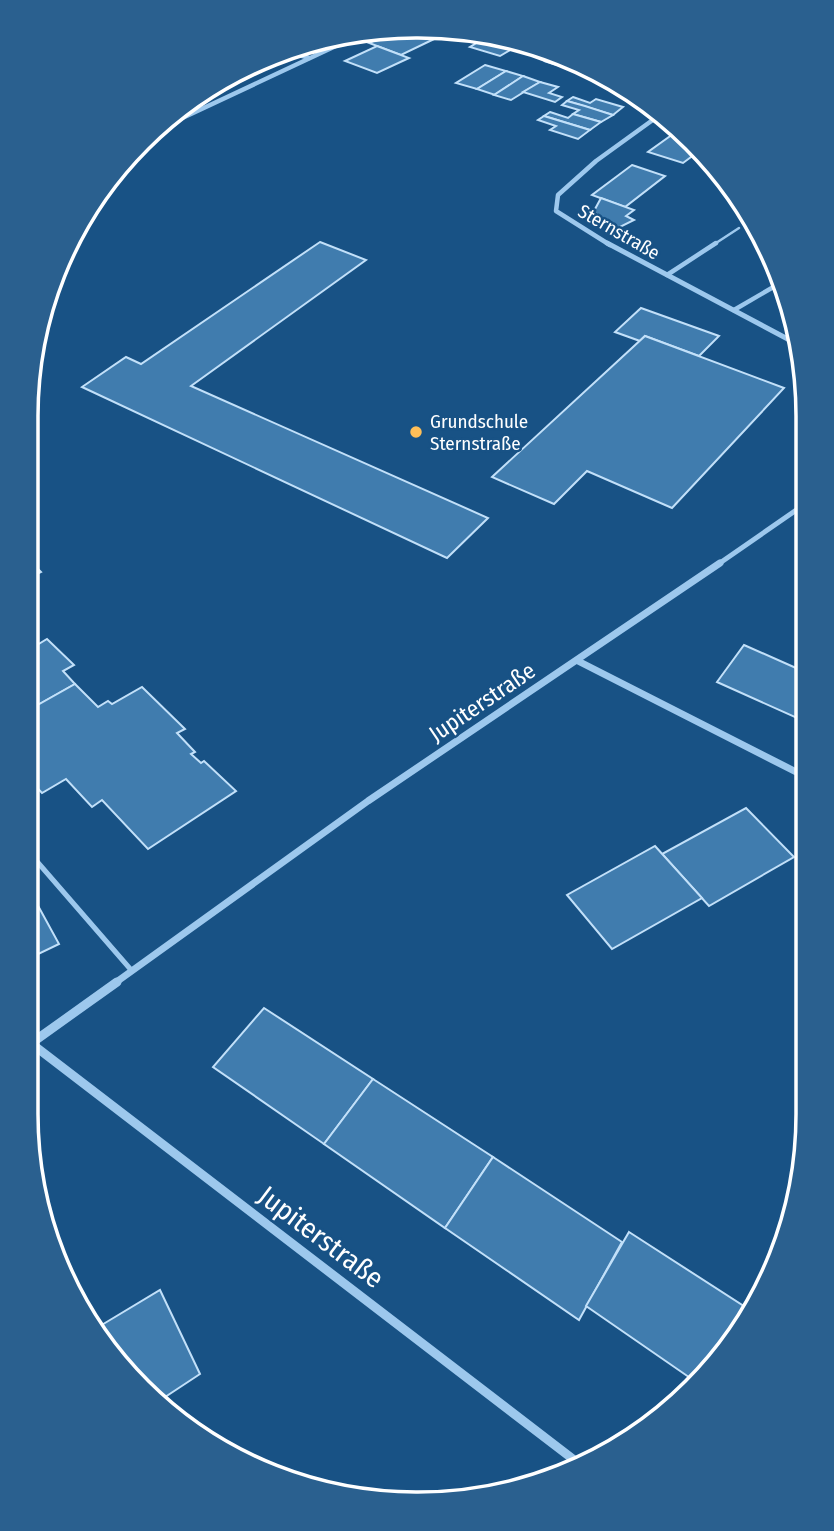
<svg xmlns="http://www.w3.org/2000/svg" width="834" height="1531" viewBox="0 0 834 1531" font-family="'Fira Sans Condensed',sans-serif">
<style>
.building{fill:#407cae;stroke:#c2e0f9;stroke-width:2}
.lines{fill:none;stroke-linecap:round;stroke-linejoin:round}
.service-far2{stroke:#9dc8ed;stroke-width:2.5}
.service-far1{stroke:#9dc8ed;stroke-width:4.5}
.service{stroke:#9dc8ed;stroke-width:5}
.minor-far3{stroke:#9dc8ed;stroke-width:4.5}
.minor-far2{stroke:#9dc8ed;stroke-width:5}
.minor-far1{stroke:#9dc8ed;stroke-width:7}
.minor{stroke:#9dc8ed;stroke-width:9}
.poi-dot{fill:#ffbf58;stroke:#185285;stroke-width:2.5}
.labels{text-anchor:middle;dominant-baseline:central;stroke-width:5;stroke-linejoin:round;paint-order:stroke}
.far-street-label{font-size:19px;fill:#fff;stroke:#185285}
.far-poi-label{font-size:19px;fill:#fff;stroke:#185285;text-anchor:start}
.street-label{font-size:23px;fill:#fff;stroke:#185285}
.near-street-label{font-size:28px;fill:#fff;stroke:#185285}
.rim{fill:none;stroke:#fff;stroke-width:3.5}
</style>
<rect width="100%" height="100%" fill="#185285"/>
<g class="building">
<path d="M413,33l19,7 -31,15 -32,-12 18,-8z"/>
<path d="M488,36l29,10 -17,10 -30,-9z"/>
<path d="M377,46l32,12 -32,15 -32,-12z"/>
<path d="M485,65l21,6 -29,18 -21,-6z"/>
<path d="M506,71l17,5 -28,19 -18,-6z"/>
<path d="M523,76l17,6 -29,18 -17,-5z"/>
<path d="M540,82l18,5 -9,6 13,4 -7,5 -32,-10z"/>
<path d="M573,97l17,6 6,-4 27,8 -10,8 -46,-14z"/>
<path d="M567,101l18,5 28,9 -12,7 -28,-8 6,-4 -17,-5z"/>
<path d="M550,112l18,6 5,-4 28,8 -11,8 -46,-14z"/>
<path d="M544,116l46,14 -12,9 -28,-9 6,-4 -18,-6z"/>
<path d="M680,129l19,22 -16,12 -35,-11z"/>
<path d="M632,165l33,11 -40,31 -33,-12z"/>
<path d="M601,198l33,12 -8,6 8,4 -18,9 -12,-6 -10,-12z"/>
<path d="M320,242l46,18 -175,126 297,132 -41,40 -365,-171 44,-30 15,7z"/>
<path d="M641,308l78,28 -20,20 -54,-20 -5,5 -25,-9z"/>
<path d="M645,336l139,52 -112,120 -85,-37 -33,33 -62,-27z"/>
<path d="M27,558l14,14 -14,7z"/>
<path d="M27,635l10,10 10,-6 27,26 -11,6 12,13 -48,27z"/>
<path d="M744,645l61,27 1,50 -89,-40z"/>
<path d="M75,684l23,23 10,-6 4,3 30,-17 43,42 -8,4 18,19 -4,2 10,9 3,-2 32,30 -88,58 -46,-49 -10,7 -26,-28 -24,14 -15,-16v-66z"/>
<path d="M746,808l48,49 -85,49 -47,-52z"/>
<path d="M655,846l47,52 -90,51 -45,-54z"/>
<path d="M30,891l29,53 -33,16 1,-67z"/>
<path d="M264,1008l109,71 -49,65 -111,-77z"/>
<path d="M373,1079l120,78 -48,71 -121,-84z"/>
<path d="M493,1157l129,85 -43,78 -134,-92z"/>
<path d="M629,1232l124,80 -57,70 -110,-76z"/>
<path d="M160,1290l40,84 -41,27 -52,-49 -12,-23z"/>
</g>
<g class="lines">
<path class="service-far2" d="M713,245l26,-17"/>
<g class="service-far1">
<path d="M667,275l49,-32"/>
<path d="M734,310l48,-28"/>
</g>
<path class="service" d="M27,850l105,121"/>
<g class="minor-far3">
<path d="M290,52l19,6"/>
<path d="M545,60l70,21"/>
<path d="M161,128l194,-91"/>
<path d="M610,245l-54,-34 2,-16 38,-34 65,-47"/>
</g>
<g class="minor-far2">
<path d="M607,243l192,102"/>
<path d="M717,565l88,-61"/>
</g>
<g class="minor-far1">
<path d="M578,661l228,116"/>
<path d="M115,983l253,-182 352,-238"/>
</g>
<g class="minor">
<path d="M32,1044l550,422"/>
<path d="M26,1047l91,-65"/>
</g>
</g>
<circle class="poi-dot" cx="416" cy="432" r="7"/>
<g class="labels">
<g class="far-street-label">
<text transform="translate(619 232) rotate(30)">Sternstraße</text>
</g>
<g class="far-poi-label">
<text x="430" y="421">Grundschule<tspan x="430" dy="22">Sternstraße</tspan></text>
</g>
<g class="street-label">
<text transform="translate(482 702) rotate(-34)">Jupiterstraße</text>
</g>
<g class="near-street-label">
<text transform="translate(321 1237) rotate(37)">Jupiterstraße</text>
</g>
</g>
<path d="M0 0H834V1531H0ZM416 38H418A378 378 0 0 1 796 416V1114A378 378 0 0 1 418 1492H416A378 378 0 0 1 38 1114V416A378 378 0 0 1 416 38Z" fill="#2a608f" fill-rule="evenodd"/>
<path class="rim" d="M416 38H418A378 378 0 0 1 796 416V1114A378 378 0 0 1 418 1492H416A378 378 0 0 1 38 1114V416A378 378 0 0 1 416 38Z"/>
</svg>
